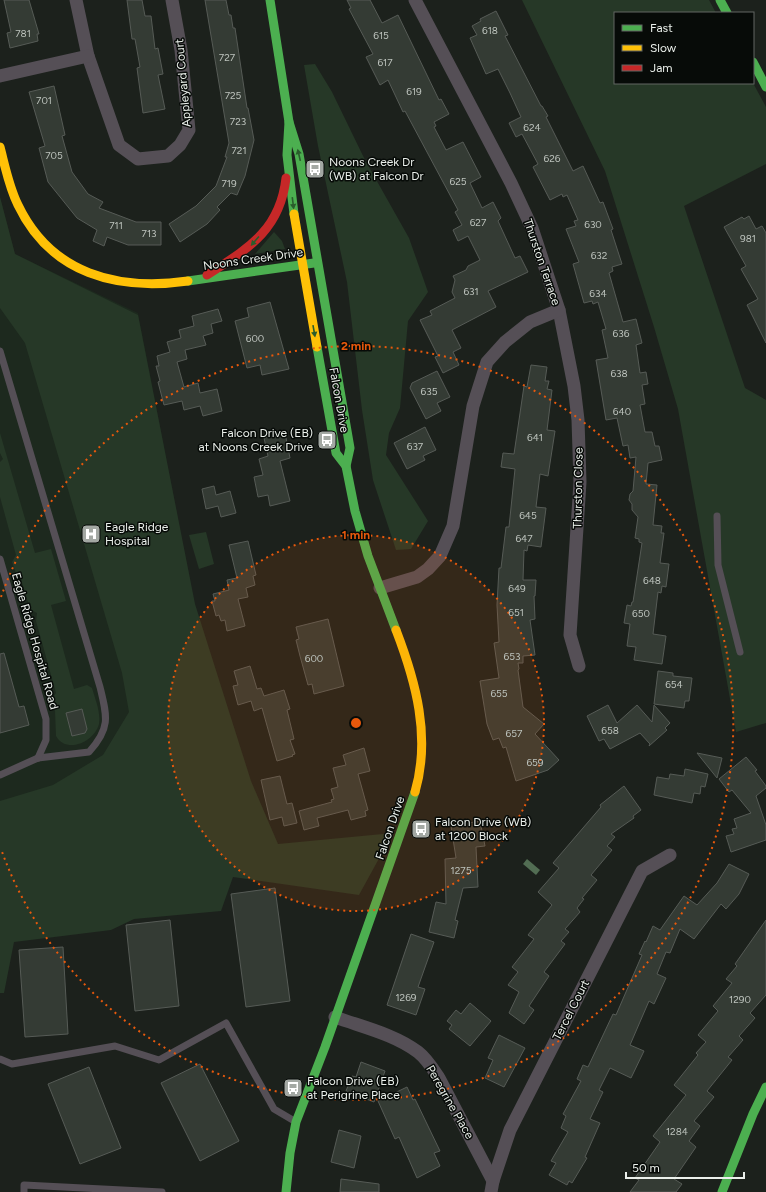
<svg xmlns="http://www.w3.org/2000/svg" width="766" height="1192" viewBox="0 0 766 1192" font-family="Figtree,sans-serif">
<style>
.built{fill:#1d291e}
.green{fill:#263827}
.water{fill:#526d53}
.building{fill:#343b34;stroke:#565b56}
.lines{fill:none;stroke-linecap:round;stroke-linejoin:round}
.lane{stroke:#554f56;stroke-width:7}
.street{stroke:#554f56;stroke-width:13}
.fast{stroke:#4caf50;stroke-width:9}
.slow{stroke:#ffc107;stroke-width:9}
.jam{stroke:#c62828;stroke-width:9}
.oneway{fill:#2a5d2c}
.ring{fill:none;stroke:#e8590c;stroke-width:2;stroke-dasharray:2 4}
.labels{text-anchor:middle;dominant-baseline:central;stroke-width:3;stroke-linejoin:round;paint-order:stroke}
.number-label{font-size:10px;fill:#bdc3bd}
.street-label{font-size:12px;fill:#ebf0eb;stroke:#070b08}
.poi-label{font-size:12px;fill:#ebf0eb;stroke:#070b08;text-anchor:start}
.centre{fill:#e8590c;stroke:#070b08;stroke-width:2}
.ring-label{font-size:12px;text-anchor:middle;font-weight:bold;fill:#e8590c;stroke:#070b08;stroke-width:3;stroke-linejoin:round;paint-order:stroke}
</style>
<rect width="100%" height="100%" fill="#1c211c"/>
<path class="built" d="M0,197l15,57 123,59 93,478 -231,101z"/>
<g class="green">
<path d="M522,0h187l7,13h-101v70h138l13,24v57l-82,42 61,182 21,12v323l-30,9 -58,-323 -24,-82 -49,-156z"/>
<path d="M315,64l17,28 33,68 44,78 19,54 -20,29 -8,87 -11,25 -3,22 42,66 -17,28 -15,1 -23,-70 -11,-70 -15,-128 -29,-136 -14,-81z"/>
<path d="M0,197l15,57 123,61 57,289 56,177 27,63 115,-11 -34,62 -126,-18 -12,34 -87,8 -23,11 -97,12 -10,51h-4v-192l53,-16 50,-30 26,-43 -7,-39 -97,-330 -25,-35z"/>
<path d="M274,232l8,9 3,8 -30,5z"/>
<path d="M0,433l35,120 16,-4 15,52 -15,4 23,84 13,-4 5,3c3,11 9,24 7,36 -4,17 -32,31 -43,12l-1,-25 -3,-12 4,-6 -20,-72 1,-8 -7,-4 -9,-30h-3l-6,-17 4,-7 -16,-58v-35l3,-3 -3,-6z"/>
<path d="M206,532l8,32 -15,5 -10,-34z"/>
</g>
<path class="water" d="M527,859l13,11 -4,5 -13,-11z"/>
<g class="building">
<path d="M4,0h25l10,34h-2l1,7 -28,7 -3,-15 4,-1z"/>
<path d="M127,0h15l3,16h6l4,33 3,-1 5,26 -5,1 7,34 -22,4 -6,-45 3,-1 -5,-28h-3z"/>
<path d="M205,0h21l3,15h2l2,13h2l12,80h1l6,32 -9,36 -8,19 -6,-2 -14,14 3,3 -13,14 -27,18 -11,-18 27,-18 20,-20 11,-29h-2l4,-14z"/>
<path d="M347,0h23l12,23 16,-8 41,85 2,-1 8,15 -15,8 2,4 -2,1 12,23 17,-8 18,35 -11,6 12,25 11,-6 8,16 -3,3 17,37 5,-2 8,16 -40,19 8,16 -44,23 9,18 -8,4 6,13 -16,8 -8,-16 3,-1 -18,-36 12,-5 -2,-4 25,-13 -3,-6 3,-12 -2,-4 13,-6 2,-4 12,-6 -12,-24 -10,5 -5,-11 9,-5 -7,-13 3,-2 -53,-99 -2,1 -15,-32 -8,5 -14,-28 7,-3 -24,-45 2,-1z"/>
<path d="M496,11l12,24 -3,1 36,70h1l6,10 -2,1 27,54 10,-5 17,37 3,-1 10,27 -2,1 11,34 -10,3 1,4 -4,2 14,49 13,-3 6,24 -6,2 4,28 6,-1 2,12 -6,1 3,19 -5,1 5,27h7l3,14h4l3,14 -14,3 -2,21 11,1 -4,40 9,1 -1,7h3l-4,30 9,1 -3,23 -4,-1 -1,7 -3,-1 -5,42 13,2 -4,28 -28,-4 2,-13 -9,-1 3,-22 -6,-1 3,-18 4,1 1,-4h1l9,-59 -3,-1v-3l-4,-1 3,-21 -6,-7v-6l-3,-4 1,-6 3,-3 3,-34 -6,1 -2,-13 -5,1 -6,-28 -11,2 -10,-60 12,-2 -6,-28 4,-1 -8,-27 -5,2 -1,-3 -8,2 -11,-39 6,-2 -13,-33 10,-3 -2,-5 4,-1 -11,-25 -4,2 -1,-3 -12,6 -17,-33 5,-3 -16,-30 -6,3 -7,-14 12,-6 -11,-24 -12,-24 -12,5 -16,-36 7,-3 -5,-9 9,-5 -1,-2z"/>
<path d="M54,86l11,49 -3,1 10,36 16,22 15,8 -4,6 37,14h25v23h-33l-21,-8 -3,9 -11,-5 4,-11 -20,-12 -29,-36 -9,-34 6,-2 -16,-54z"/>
<path d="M749,216l7,13 6,-3 4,7v110l-19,-38 11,-6 -17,-30 5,-3 -22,-39 18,-10 2,2z"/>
<path d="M270,302l19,67 -27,6 -2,-10 -13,3 -12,-47 14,-4 -2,-9z"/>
<path d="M218,309l4,12 -11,3 2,9 -10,3 3,9 -21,5 2,9 -10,3 7,25 14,-4 2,10 17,-4 5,22 -19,5 -3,-10 -16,4 -2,-9 -18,4 -6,-23 2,-1 -4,-15h3l-2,-10 13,-4 -3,-10 14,-4 -2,-8 15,-4 -2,-10z"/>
<path d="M531,365l16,2 -2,14h4l-2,8 5,1 -5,40 8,1 -7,45 -8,-2 -4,33 10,1 -5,39 -13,-2 -1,6 -3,-1 -1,30h13l-1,16h-1l1,23 -5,1 5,35 -12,1v7h-5l1,6 -1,1 5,37 21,17 -9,10 24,26 -11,10 -32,11 -10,-34 -3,1 -4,-10 -6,2 -6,-16 -7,-43 19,-3 -5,-35 5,-1 -2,-37 2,-37h2l5,-41h3l6,-58 -14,-2 2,-14 11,1 10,-68 3,1z"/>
<path d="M437,371l13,26 -13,6 4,8 -15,8 -16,-31 2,-5z"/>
<path d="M425,427l11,23 -13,6 2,4 -18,9 -13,-26z"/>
<path d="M285,433l5,25 -10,3 10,40 -20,5 -2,-11 -10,2 -4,-20 9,-2 -4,-16 9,-3 -4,-18z"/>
<path d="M214,486l2,9 14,-4 6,22 -15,4 -3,-11 -12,3 -4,-20z"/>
<path d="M248,541l8,34 -3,1 2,9 -9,3 2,9 -10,2 7,27 -18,5 -2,-11 -4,1 -2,-6 -3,1 -4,-15h3l-2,-7 16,-4 -2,-10 10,-2 -8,-33z"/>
<path d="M328,619l16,67 -30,8 -2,-10 -4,1 -8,-29 -4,-16 3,-1 -3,-12z"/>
<path d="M4,653l15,54 5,-1 5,19 -29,8v-79z"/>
<path d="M250,666l7,23 4,-1 3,8 20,-6 6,19 -3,1 7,29 -4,1 5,14 -3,1 1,1 -16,5 -15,-53 -8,3 -3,-10 -13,4 -5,-19 5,-1 -4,-14z"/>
<path d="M658,671l15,2v3l19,2 -3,23h-4l-1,7 -30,-4z"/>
<path d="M608,705l9,18 20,-18 15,17 2,-17 16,18 -5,5 2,2 -18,16 1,-2 -10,-11 -30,16 -6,-10 -5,2 -12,-25z"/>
<path d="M82,709l5,20 -2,4 -13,3 -6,-23z"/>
<path d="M364,748l6,23 -12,3 10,36 -3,1 1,5 -15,4 -3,-10 -31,8 2,8 -15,4 -5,-19 33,-9 -1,-2 3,-1 -3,-10 7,-2 -5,-19 13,-3 -3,-10z"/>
<path d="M697,753l25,5 -5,20z"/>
<path d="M746,757l11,13 -2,1 11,15v2l-10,8 10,29v15l-35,12 -5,-16 8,-2 -2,-5 5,-1 -3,-9 17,-6 -19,-23 -3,2 -10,-13z"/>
<path d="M685,769l23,5 -3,13 -4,-1 -1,8 -6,-1 -2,10 -38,-8 3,-18 12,2 1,-5 14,2z"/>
<path d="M280,776l7,28 5,-1 5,20 -13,3 -2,-9 -12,3 -9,-40z"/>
<path d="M624,786l17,24 -8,6 1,2 -23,16 4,3 -8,9 5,4 -21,25 6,5 -15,18 2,1 -7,9 3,4 -15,17 4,3 -8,9 4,3 -21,28 5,4 -20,30 5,4 -10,14 -15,-11 10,-21 -11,-7 10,-13 -6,-5 22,-28 -6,-4 24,-30 -14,-13 21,-24 -6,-5 48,-56 -1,-2z"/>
<path d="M480,821l5,25 -9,1 2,40 -15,1 -8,32 3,1 -4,17 -25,-6 7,-30 10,2 -1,-45 11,-1 -5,-32z"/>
<path d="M729,864l20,10 -10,20 -13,15 -5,-5 -27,35 -14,-10 -10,24 -4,-1 -9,22 9,4 -12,26 -5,-3 -19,44 14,6 -13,27 -21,-10 -11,22 4,2 -13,27 10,4 -15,34 2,1 -15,25 -3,-2 -2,4 -18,-10 7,-12 -5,-2 17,-29 -7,-4 5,-12 -3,-2 18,-33 -4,-2 6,-14 5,2 25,-53 3,1 26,-60 -3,-1 6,-13 1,1 7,-16 7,4 24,-34 13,9 20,-22z"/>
<path d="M275,888l15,113 -44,6 -15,-113z"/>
<path d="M170,920l9,86 -44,5 -9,-86z"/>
<path d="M766,920v75l-16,18 5,5 -16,18 4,4 -15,17 4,3 -25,31 7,6 -20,24 6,5 -11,15 7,6 -22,32 8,5 -6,8h-46l9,-12 -4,-2 25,-36 -7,-6 33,-41 -12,-10 24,-30 -2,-2 10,-11 -8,-7 20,-24 -5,-5 19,-23 -6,-4 11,-13 -2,-2z"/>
<path d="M411,934l23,8 -16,45 7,2 -9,26 -29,-10z"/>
<path d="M63,947l5,87 -43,3 -6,-87z"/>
<path d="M470,1003l21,18 -21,25 -21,-17 3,-4 -5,-4 9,-11 5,4z"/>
<path d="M499,1035l26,13 -21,39 -19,-9 8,-18 -5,-2z"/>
<path d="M361,1062l24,9 -11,31 -28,-11 6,-15 4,1z"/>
<path d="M200,1064l39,77 -39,20 -39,-78z"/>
<path d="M89,1067l32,81 -41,16 -32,-80z"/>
<path d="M407,1087l6,13 2,-1 25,52 -6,2 6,13 -23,12 -18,-41 -4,2 -17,-38z"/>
<path d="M339,1130l22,6 -7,32 -23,-6z"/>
<path d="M341,1179l38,5v8h-39z"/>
</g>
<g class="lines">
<g class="lane">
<path d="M0,351l100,336c7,29 11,41 -11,65l-51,6 -38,17"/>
<path d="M717,516l1,49 22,87"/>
<path d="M0,559l46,160v21l-8,18"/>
<path d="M0,1059l12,5 103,-18 44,14 67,-37 48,86 22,13"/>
<path d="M24,1192v-7l138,7"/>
</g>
<g class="street">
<path d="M76,0l12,56 31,89 19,14 30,-3 12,-11 9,-15 -8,-80 -9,-50"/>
<path d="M415,0l96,183 21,45 27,82 15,76 4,34 2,62 -10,153 9,31"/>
<path d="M0,76l88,-20"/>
<path d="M380,588l37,-11 11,-8 12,-13 13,-30 20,-120 14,-44 18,-20 25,-20 29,-12"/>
<path d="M335,1017c27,10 59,17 83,35 9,7 15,17 21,26l54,103"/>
<path d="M491,1192l2,-11 17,-51 132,-259 28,-16"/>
</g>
<g class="fast">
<path d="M270,0l19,122 10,32 51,294 -4,18"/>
<path d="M720,0l7,13"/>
<path d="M753,62l13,25"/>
<path d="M289,122l-2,33 7,59"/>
<path d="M188,281l126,-18"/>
<path d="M317,347l19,106 10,13 9,45 13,45 28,74"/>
<path d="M286,1192l4,-39 6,-31 29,-75 90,-255"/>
<path d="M722,1192l31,-78 13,-27"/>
</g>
<g class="slow">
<path d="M0,147c5,19 9,40 18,58 33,69 99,86 170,76"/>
<path d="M294,214l23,133"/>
<path d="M396,630c20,52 35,107 19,162"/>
</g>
<path class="jam" d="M207,275c40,-26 73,-44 79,-97"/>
</g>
<defs><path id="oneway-solid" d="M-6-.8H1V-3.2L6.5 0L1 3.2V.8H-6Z"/></defs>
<g class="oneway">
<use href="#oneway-solid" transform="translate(299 155) rotate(-103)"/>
<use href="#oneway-solid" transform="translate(293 203) rotate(83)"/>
<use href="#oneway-solid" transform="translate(255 241) rotate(131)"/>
<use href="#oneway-solid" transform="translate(314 331) rotate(80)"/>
</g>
<circle cx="356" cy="723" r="188" fill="#e8590c" fill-opacity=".12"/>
<g class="ring">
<circle cx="356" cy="723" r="188"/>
<path d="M1 597A377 377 0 1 1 1 849"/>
</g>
<defs>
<g id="bus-square" transform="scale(1)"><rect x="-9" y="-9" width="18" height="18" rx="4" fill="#a3a8a3" stroke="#070b08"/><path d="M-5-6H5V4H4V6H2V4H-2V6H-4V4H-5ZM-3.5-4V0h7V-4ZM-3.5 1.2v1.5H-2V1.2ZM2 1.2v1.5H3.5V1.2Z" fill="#fff"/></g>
<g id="hospital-square" transform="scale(1)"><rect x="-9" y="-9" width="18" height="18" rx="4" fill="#a3a8a3" stroke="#070b08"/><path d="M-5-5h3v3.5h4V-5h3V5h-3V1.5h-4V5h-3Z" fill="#fff"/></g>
</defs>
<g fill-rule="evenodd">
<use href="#bus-square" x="315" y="169"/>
<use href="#bus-square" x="327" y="440"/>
<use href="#hospital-square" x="91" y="534"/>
<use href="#bus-square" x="421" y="829"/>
<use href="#bus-square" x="293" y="1088"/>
</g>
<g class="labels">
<g class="number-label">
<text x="490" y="30">618</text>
<text x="23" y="33">781</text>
<text x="381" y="35">615</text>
<text x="227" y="57">727</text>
<text x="385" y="62">617</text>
<text x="414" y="91">619</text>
<text x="233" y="95">725</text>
<text x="44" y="100">701</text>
<text x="238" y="121">723</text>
<text x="532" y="127">624</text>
<text x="239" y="150">721</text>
<text x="54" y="155">705</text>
<text x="552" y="158">626</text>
<text x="458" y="181">625</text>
<text x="229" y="183">719</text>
<text x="478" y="222">627</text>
<text x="593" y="224">630</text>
<text x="116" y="225">711</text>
<text x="149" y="233">713</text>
<text x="748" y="238">981</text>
<text x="599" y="255">632</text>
<text x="471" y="291">631</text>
<text x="598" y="293">634</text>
<text x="621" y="333">636</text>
<text x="255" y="338">600</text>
<text x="619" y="373">638</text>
<text x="429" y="391">635</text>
<text x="622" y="411">640</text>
<text x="535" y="437">641</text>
<text x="415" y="446">637</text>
<text x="528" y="515">645</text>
<text x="524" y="538">647</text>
<text x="652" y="580">648</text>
<text x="517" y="588">649</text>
<text x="516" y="612">651</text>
<text x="641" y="613">650</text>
<text x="512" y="656">653</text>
<text x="314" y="658">600</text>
<text x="674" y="684">654</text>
<text x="499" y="693">655</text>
<text x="610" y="730">658</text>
<text x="514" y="733">657</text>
<text x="535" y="762">659</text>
<text x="461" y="870">1275</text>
<text x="406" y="997">1269</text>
<text x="740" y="999">1290</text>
<text x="677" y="1131">1284</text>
</g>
<g class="street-label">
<text transform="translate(183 83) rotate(-95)">Appleyard Court</text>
<text transform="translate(253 259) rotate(-8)">Noons Creek Drive</text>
<text transform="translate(542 262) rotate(71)">Thurston Terrace</text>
<text transform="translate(339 400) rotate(80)">Falcon Drive</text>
<text transform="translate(578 488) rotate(-89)">Thurston Close</text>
<text transform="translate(35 641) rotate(74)">Eagle Ridge Hospital Road</text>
<text transform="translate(390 828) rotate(-71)">Falcon Drive</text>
<text transform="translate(571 1010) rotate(-63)">Tercel Court</text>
<text transform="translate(450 1102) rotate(60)">Peregrine Place</text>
</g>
<g class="poi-label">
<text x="329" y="162">Noons Creek Dr<tspan x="329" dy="14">(WB) at Falcon Dr</tspan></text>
<text x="313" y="433" text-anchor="end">Falcon Drive (EB)<tspan x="313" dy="14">at Noons Creek Drive</tspan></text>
<text x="105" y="527">Eagle Ridge<tspan x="105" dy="14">Hospital</tspan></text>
<text x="435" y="822">Falcon Drive (WB)<tspan x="435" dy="14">at 1200 Block</tspan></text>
<text x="307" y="1081">Falcon Drive (EB)<tspan x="307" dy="14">at Perigrine Place</tspan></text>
</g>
</g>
<circle cx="356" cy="723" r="6" class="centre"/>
<g class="ring-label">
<text x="356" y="350">2 min</text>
<text x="356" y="539">1 min</text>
</g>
<rect x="614" y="12" width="140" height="72" fill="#070b08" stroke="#626763"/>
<rect x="622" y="25" width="20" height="6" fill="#4caf50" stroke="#626763"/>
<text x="650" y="32" font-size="12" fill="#ebf0eb">Fast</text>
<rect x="622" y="45" width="20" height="6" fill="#ffc107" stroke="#626763"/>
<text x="650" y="52" font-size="12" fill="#ebf0eb">Slow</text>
<rect x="622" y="65" width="20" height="6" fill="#c62828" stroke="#626763"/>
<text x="650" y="72" font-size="12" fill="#ebf0eb">Jam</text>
<path d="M626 1172v6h118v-6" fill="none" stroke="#ebf0eb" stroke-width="2"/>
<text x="632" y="1172" font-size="12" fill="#ebf0eb" stroke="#070b08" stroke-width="3" paint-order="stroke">50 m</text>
</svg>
